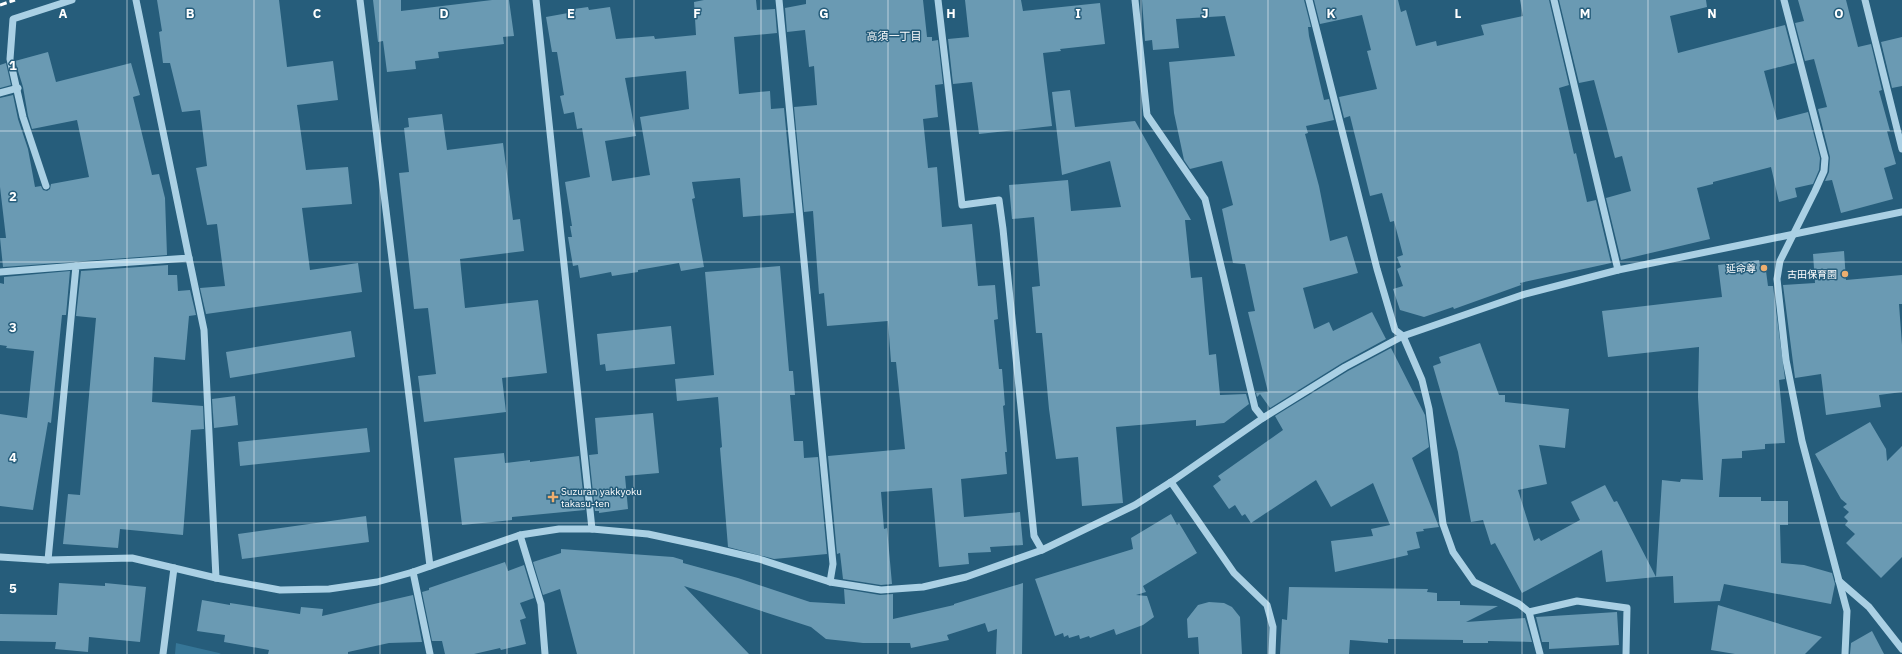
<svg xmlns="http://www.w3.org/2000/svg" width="1902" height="654" viewBox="0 0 1902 654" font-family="'IBM Plex Sans','Noto Sans JP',sans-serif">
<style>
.green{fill:#367697}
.building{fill:#6a9ab3;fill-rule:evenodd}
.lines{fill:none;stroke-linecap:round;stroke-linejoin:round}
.minor{stroke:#aad0e4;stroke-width:7}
.rail{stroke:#fff;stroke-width:3;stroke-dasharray:7 3;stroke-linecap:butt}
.grid{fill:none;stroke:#fff;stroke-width:1;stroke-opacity:0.55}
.poi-dot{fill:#edae6f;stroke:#265d7b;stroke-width:1.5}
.labels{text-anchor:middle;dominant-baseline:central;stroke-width:3;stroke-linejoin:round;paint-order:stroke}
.poi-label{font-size:10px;fill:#fff;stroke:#265d7b;text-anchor:end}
.neighbourhood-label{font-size:11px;fill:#fff;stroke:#265d7b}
.grid-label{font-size:13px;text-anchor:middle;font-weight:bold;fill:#fff;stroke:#265d7b;stroke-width:3;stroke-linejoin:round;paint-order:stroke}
</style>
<rect width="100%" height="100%" fill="#265d7b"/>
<path class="green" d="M176,643l43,10 2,1h-46z"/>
<g class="building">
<path d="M157,0h122l8,67 46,-6 5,39 -41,5 9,65 42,-3 4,37 -50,4 8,62 48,-7 4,29 -156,22 -6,-26 25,-2 -8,-62 -10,1 -11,-57 11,-2 -7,-56 -18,2 -12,-49h-7l-4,-31 3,-1z"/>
<path d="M373,0h28v11l91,-11h17l5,36 -11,1 1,7 -66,8 1,6 -24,3 1,8 -29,3 -4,-31 -5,1z"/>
<path d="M704,0h52l1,10 18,-1 2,24 -43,4 5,57 31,-3 1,18 13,-1 10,105 -51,4 -3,-39 -48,4 3,16 -3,1 12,68 -23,4 -2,-8 -41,7v2l-26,4 -1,-4 -31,6 -2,-13 -5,1 -5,-29h4l-2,-11h2l-7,-44 25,-5 -8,-49 -5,1 -3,-17 -10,2 -4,-18 4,-1 -7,-43h-5l-6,-35 22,-4 -1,-3 21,-3 1,3 21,-3 6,32 38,-3 1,3 41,-4 -2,-33zM686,71l3,38 -49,8 10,58 -38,6 -7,-40 31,-5 -11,-58z"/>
<path d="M806,0h117l4,37h5v4l6,-1 5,44 -8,1 3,32 -15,2 5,49 9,-1 5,60 30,-3 6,62 17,-1 3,34 -4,1 5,49h3l3,36 -2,1 4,46h-2l2,22 -46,5 3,38 56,-5 3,33 -33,2 1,5 -23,1 1,11 -30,3 -7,-79 -51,4 3,37 3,-1 5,56 -11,1 -38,-6 -3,-26 -3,1 -9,-98 77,-7 -9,-87h-5l-3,-41 -61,5 -3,-33 -5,1 -6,-83 -9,1 -10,-105 23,-2 -3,-39 -5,1 -4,-37 -18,2 -2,-24 21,-4z"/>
<path d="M965,0h56l2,11 77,-8 5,41 -45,5 1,2 -18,2 9,73 -73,8 -7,-52 -19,2 -5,-45 21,-2z"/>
<path d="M1142,0h162l7,27h-3l1,9 15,64 5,-1 5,21 -28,6 2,7 -3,1 14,52 11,55 17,-5 11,37 -55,15 11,41 15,-7 4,9 39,-19 14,27 -44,24 -72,45 -10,-14 -3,3 -1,-4 12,-1 -20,-80 7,-1 -10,-47 -12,-1 -11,-54 11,-4 -11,-44 -32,8 -6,-9 -10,-47 -5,-51 66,-6 -10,-40 -49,3 3,29 -26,2 -1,-10 -7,1z"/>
<path d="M1314,0h84l3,12 5,-2 10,36 20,-5 1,5 47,-11 -3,-10 42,-9 -3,-16h29l20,85 -10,3 15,66 2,-1 11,49 9,-2 15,63 -91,20 1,2 -67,24 -1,-2 -29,10 -24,-7 -7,-21 10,-3 -6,-17 4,-2 -4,-10 6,-2 -9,-34 -4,1 -8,-29 -12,3 -20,-80 -6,2 -5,-21 38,-8 -10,-38 4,-1 -9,-35 -42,9z"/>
<path d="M1559,0h147l1,7 -37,9 8,37 107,-28 10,38 -31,8 13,49 31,-8 12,46 -1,12 -6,14 -18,4 2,9 -18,5 -8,-35 -58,15v2l-16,4 13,51 -89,21 -15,-62 25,-7 -9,-35 -7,2 -21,-78 -15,3z"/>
<path d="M1798,0h48l12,47 13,-3 11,46 -3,1 11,40h-3l9,33 -12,4 9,31 -52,14 -9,-33 -7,1 4,-9 1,-15 -12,-48 9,-2 -13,-48 -9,2 -10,-38 9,-2z"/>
<path d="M1902,37v49l-10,2 -11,-46z"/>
<path d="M48,52l8,30 75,-19 9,32 -7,2 19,78 7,-1 6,24 2,57 -164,12 -3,-29h6l-6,-51v-89l13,-3 5,24 10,30 7,38 6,-1 2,4 4,1 3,-2 1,-5 38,-7 -12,-57 -45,9 -4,-13 -5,-29 -8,-26z"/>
<path d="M6,63l5,22 -11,3v-23z"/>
<path d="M1070,90l5,37 60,-6 56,99h-6l6,58 11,-1 7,78 7,-1 4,41 26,-1 3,10 -25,19 -28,3v-6l-80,7 7,76 -41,3 -4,-49 -22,2 -7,-50 -7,-76h-6l-4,-46 8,-1 -6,-69 -22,2 -3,-34 59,-5 3,31 50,-4 -11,-46 -48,14 -10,-83z"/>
<path d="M442,114l5,36 56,-7 10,77 7,-1 4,32 -64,8 5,49 73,-8 9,73 -45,5 4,34 -82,10 -6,-46 18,-2 -8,-66 -14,1 -15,-136 10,-1 -5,-44 5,-1 -1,-9z"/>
<path d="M1844,251l2,29 56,-5v29h-3l3,41v47l-23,3 2,12 -55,8 -5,-41 -26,4 -12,-93 32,-2 -2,-29z"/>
<path d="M1759,260l2,12 5,-1 2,15h5l12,93 -6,1 6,63 -20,1v5l-23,2v7l-20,1 -3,38h42v4h27v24h-8l1,38 23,2 28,8 3,11 -4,20 -107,-20 -4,17 -46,2 -1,-27 -17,1 6,-97 18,2 1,-3 22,1 -5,-83 1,-50 -91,10 -6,-46 120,-14 -4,-32z"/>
<path d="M168,265v10h9l1,16 12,-1 6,25 -7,1 -4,44 -31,-3 -2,45 51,4 1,23 -13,1 -8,105 -63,-6 -2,19 -55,-4 5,-50 12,1 16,-177 -20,-2 5,-45z"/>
<path d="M780,266l9,105h4l2,24h-5l4,46h9l1,17 14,-1 9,97 -53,5 -46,-12 -8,-99 2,-1 -4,-50 -41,4 -2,-22 39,-4 -9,-103z"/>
<path d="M70,271l-4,44h-4l-11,108 -3,-1 -15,88 -33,-4v-92l27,4 7,-67 -28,-3 1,-2 -7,-1v-62l4,1v-7z"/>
<path d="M671,326l4,38 -69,7 -1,-7 -5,1 -3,-31z"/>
<path d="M351,331l4,26 -125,21 -4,-26z"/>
<path d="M1480,343l19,52h6v7l64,7 -4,39 -26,-3 8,39 -29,6 16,51 5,-3 2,3 39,-21 -9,-18 34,-17 9,17 3,-1 39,76 -50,5 -4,-32 -80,43 -27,-50 -4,2 -8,-25 -12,2 -13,-70 -25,-86 8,-3 -2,-6z"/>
<path d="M1391,348l34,67 4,32 -17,11 27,69 -16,2 1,2 -8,1 4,16 -13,3 1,4 -73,17 -4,-31 42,-5 -2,-7 19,-4 -17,-42 -42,24 -15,-27 -65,43 -6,-9 -3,2 -7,-11 -6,4 -16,-23 8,-6 -3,-4 65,-46 -8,-14 73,-45z"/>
<path d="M235,396l3,29 -24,3 -2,-29z"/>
<path d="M653,413l6,60 -34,3 3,33 -29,4v-2h-4l-6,-56 9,-1 -3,-36z"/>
<path d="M1870,422l16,27 1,12 15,-15v111l-21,21 -35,-35 9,-9 -10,-9 3,-4 -4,-4 5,-5 -6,-5 4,-3 -6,-5 -26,-45z"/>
<path d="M367,428l3,24 -130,14 -2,-24z"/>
<path d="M504,453l1,10 25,-3v2l49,-6 6,54 -73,7v3l-50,5 -8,-67z"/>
<path d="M1171,514l6,11 2,-2 18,30 -54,33 3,6 -10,3 11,1 7,21 -11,8 -27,10 -2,-6 -24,9 -1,-2 -9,3 -1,-4 -10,3 -1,-3 -4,2 -1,-4 -8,3 -20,-57 98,-30 -2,-11z"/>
<path d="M366,516l3,26 -127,17 -4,-25z"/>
<path d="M561,549l112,8 10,3v3l55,15 72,24 35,2 -1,-15 36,6 13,-1v25l61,-14v-1l69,-21 -1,71h-26l1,-25 -9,3 -3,-9 -38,12 2,5 -38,8 -1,-5h-47l-37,-4 -15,-12 -127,-41 65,68h-172l-17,-65 -17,6 -10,-33 28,-9z"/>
<path d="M505,562l3,9 16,-6 10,33 -14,5 6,15 -6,2 6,24 -25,6 -1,-2 -26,6h-29l-3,-13h-10l-10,-49 7,-2v-2z"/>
<path d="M59,583l46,3v-3l41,4 -6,55 -51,-5 -1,15 -33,-3 1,-7 -56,-1v-27l57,1z"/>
<path d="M1289,587l139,2 -1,3 10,1v8h23v4l38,1 -32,16 59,-4 7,24 -44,-1v2h-25v-3l-75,-1v4l-38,-3 -1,14h-69l2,-35 5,1z"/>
<path d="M413,595l9,47 -33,1 -41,9v2h-80l1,-4 -45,-8 1,-7 -28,-4 5,-31 28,5v-2l70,11 1,-7 22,2 -1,7z"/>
<path d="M1209,602l15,1 8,4 8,10 2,37h-43l-1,-17 -10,1 -1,-19 11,-14z"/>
<path d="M1718,605l104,32 -17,17h-70l-24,-4z"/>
<path d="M1617,612l2,33 -70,4v-7h-7l-6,-25z"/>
<path d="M1872,631l12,23h-34l1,-11z"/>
</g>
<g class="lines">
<g class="minor">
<path d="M360,0l70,566"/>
<path d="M536,0l56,529"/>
<path d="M779,0l54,564 -3,18"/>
<path d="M938,0l24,205 37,-5 4,29 31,307 8,14"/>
<path d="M1135,0l12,115 58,84 50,209 8,10"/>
<path d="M1309,0l68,269 18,61 8,6 19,44 7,29 14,115 10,28 21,30 45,22 10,8 11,42"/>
<path d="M1554,0l64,270"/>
<path d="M1784,0l41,158 -1,13 -9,20 -35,70 -3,18 9,81 16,81 45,170 -2,43"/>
<path d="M1865,0l37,149"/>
<path d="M0,93l18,-5"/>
<path d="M46,186l-23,-69 -13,-58 3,-40 59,-19"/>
<path d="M189,258l15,72 12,248"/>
<path d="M0,272l76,-6"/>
<path d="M1171,482l63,91 33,32 6,22 -1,27"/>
<path d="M520,535l21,69 4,50"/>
<path d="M0,557l48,3 84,-2 84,20 64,12 49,-1 48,-7 36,-10 107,-37 39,-6h33l56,5 56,12 55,13 71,23 51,8 42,-3 43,-10 76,-27 93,-45 36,-23 92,-64 82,-51 58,-31 119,-41 96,-25 284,-58"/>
<path d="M48,560l28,-294 113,-8 -53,-258"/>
<path d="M413,572l17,82"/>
<path d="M1839,581l30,26 33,42"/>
<path d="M1529,612l48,-11 50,7 -1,46"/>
<path d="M163,654l11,-86"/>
</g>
<path class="rail" d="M0,5l15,-5"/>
</g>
<path class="grid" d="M127,0v654M254,0v654M380,0v654M507,0v654M634,0v654M761,0v654M888,0v654M1014,0v654M1141,0v654M1268,0v654M1395,0v654M1522,0v654M1648,0v654M1775,0v654M0,131h1902M0,262h1902M0,392h1902M0,523h1902"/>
<g class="poi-dot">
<circle cx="1764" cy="268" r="4"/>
<circle cx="1845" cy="274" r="4"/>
<path d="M551 491h4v4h4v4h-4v4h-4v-4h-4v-4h4z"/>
</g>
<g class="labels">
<g class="poi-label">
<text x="1756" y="268">延命尊</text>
<text x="1837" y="274">古田保育園</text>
<text x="561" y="491" text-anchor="start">Suzuran yakkyoku<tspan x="561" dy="12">takasu-ten</tspan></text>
</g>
<g class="neighbourhood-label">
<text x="894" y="36">高須一丁目</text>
</g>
</g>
<g class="grid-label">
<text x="63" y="18">A</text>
<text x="190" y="18">B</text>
<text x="317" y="18">C</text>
<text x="444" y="18">D</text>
<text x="571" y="18">E</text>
<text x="697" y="18">F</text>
<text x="824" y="18">G</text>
<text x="951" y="18">H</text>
<text x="1078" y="18">I</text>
<text x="1205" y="18">J</text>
<text x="1331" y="18">K</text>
<text x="1458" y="18">L</text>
<text x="1585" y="18">M</text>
<text x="1712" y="18">N</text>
<text x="1839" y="18">O</text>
<text x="13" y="70">1</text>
<text x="13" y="201">2</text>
<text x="13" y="332">3</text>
<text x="13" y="462">4</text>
<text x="13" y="593">5</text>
</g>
</svg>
